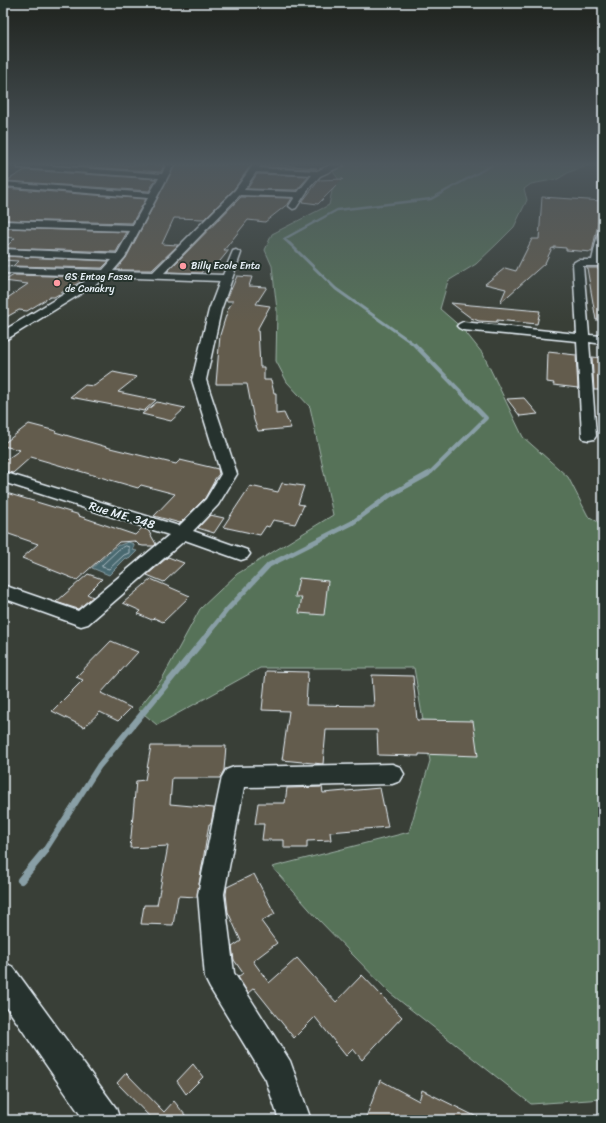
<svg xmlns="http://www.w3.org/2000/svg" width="606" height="1123" viewBox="0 0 606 1123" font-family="Sriracha,sans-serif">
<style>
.green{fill:#567258;stroke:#9fb2a8}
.water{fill:#4a6970;stroke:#899fa6}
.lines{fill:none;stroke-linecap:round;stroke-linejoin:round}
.shore{stroke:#a9bbc2;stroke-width:1}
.stream-far5{stroke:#899fa6;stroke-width:2.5}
.stream-far4{stroke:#899fa6;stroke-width:3}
.stream-far3{stroke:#899fa6;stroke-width:4}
.stream-far2{stroke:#899fa6;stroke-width:5}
.stream-far1{stroke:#899fa6;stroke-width:6}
.stream{stroke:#899fa6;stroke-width:8}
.building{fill:#645c4e;stroke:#e8f1f8}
.minor-casing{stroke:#e8f1f8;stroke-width:3}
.minor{fill:#26332d;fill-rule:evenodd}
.poi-dot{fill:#ff9aa2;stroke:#26332d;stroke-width:1.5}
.labels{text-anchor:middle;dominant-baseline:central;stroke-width:4;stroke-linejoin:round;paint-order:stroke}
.far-poi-label{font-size:10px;fill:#e8f1f8;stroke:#26332d;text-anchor:start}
.street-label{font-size:12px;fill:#e8f1f8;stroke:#26332d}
</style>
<rect width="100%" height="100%" fill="#393f37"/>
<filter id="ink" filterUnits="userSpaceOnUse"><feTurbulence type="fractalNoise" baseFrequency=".025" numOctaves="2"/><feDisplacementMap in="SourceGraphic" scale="8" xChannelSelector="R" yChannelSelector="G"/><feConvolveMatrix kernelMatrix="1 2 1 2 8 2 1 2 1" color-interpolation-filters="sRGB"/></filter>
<g filter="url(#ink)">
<path class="green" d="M350,165h240l-21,7 -11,7 -27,5 -7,5 3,11 -13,27 -16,16 -22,21 -28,17 -8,28 23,20 20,25 40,83 45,40 20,39 15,9v574l-72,5 -141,-111 -74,-76 -44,-50 137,-35 21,-71 -16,-93h-154l-103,57 -19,-16 24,-30 38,-70 37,-35 96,-59 -23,-108 -23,-25 -11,-21 1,-51 -5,-44 -7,-16 7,-16 57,-29 3,-14 7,-11 -8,-11z"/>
<path class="water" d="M128,542l6,2v2l-2,4 5,1 -8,8 -3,-1 -17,17 -17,-7 26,-23h2z"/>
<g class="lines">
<path class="shore" d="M126,546l3,1v6l-5,2 -15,14 -7,-2v-2l16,-15z"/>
<path class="stream-far5" d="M290,244l-6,-5 53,-29 94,-11 61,-34"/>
<path class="stream-far4" d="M289,243l47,46 79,56"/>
<path class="stream-far3" d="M414,344l72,74 -55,54 -5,3"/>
<path class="stream-far2" d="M203,640l24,-30 42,-45 83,-42 38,-28 38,-21"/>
<path class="stream-far1" d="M44,852l55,-86 105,-127"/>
<path class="stream" d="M21,880l24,-29"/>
</g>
<g class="building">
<path d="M79,165h85l-3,7 -82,-6z"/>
<path d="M175,165h76l-17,24 -30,30 -30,-1 -12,26 16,1 -26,25h-36l10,-12z"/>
<path d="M262,165h18l37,3 -1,1 -54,-2z"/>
<path d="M25,170l131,9 -7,12 -143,-10z"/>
<path d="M257,174l52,2 -12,14 -50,-1z"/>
<path d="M343,179l-25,25 -16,-2 17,-22z"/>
<path d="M3,188l143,11 -14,24 -129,-3z"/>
<path d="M241,197l51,1 -3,5 -24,19 -17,-2 -24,30h5l-13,16 -9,-1 -6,8 -34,-1z"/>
<path d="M542,197l61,4v18l-4,-1 -7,34 -26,-2v-2l-12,-1v2l-2,-1 -7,15 -45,40 6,-14 -21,-5 20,-16 11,3 16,-32h7z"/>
<path d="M3,228l124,4 -11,20 -111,-4 10,-10 -12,-1z"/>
<path d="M3,256l106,5 -7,7 -89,-2 5,-5 -15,-1z"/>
<path d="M587,268h16v52h-7z"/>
<path d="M14,275l75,2 -35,20h-4l-23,14 -8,-1 -16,9v-18l25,-17 -24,-3z"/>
<path d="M237,276l15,1 -3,9 18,1 -11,17 14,2 -12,22 2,39h4v13h7l3,13h2v21l8,-1 7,15 -33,3 -4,-11 -7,-36h-31l4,-49 8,-26 5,-8h-7z"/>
<path d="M451,303l20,2 69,6 -3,13 -40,-4v2l-18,-1 -8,-3z"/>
<path d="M548,352l28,3 2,33 -25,-3 1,-2 -7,-1z"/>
<path d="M592,357l11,1v15h-5l1,17h-5z"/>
<path d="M113,372l24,5 -19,15 38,8 -12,11 -74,-14 15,-12 9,1z"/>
<path d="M524,398l14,16 -18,2 -13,-17z"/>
<path d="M157,402l28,6 -14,13 -29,-7z"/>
<path d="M29,424l27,7 -1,1 55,16 66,16 4,-4 38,9 1,5 -5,6h1l-10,18 -25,25 -26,-7 21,-22 -34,-9 -3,3 -107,-31 -18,16 -10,-2v-9l17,-12 -17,-4v-2z"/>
<path d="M282,483l22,3 -6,18 6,1 -9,19 -22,-4 -4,7 -3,-1 -6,9 -37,-8 27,-41 28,6z"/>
<path d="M3,492l77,23 -1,1 56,19 7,-7 6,2 8,14 -2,2h-11l-4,-1 -4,-4 -16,1 -42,38 -55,-22 16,-14 -35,-12z"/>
<path d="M210,515l14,3 -10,15 -16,-5z"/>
<path d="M168,557l16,6 -20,19 -17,-7z"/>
<path d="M88,574l14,5 -15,15 6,3 -15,12 -22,-7z"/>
<path d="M299,578l29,3 -4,34 -25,-2 3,-16h-7z"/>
<path d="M151,579l39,17 -27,26 -9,-4 -2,2 -14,-6 3,-3 -18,-8z"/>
<path d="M111,641l27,11 -37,41 30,15 -13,13 -18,-9 -16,15 -32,-16 31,-31 -7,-3z"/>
<path d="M266,671l42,1 -2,33 68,1 -2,-31 41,1 4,44 56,1 5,35 -59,-2v2l-41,-1 -1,-25h-51l-3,34 -41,-4 7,-49 -27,-1z"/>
<path d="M151,746h75l-2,24 -4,8h-48l-2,26 44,4 -3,16h-2l-12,73 -19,-1 -5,29 -32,-1 3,-19h13l11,-59 -38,2 6,-67 9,-1z"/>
<path d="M322,787l1,6 57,-5 8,39 -58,5 1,8 -24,1v7h-23v-8h-22l2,-16h-9l3,-21h27l2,-15z"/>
<path d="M254,874l21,40 -14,7 16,22 -24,18 16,22 28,-25 39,44 26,-27 40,42 -40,43 -9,-11 -7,7 -31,-39 -21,21 -40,-50 -6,5 -10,-16 5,-4 -9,-13 -2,-13 9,-6 -13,-29 -2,-18 1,-7z"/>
<path d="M193,1064l10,13 -17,17 -9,-13z"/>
<path d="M126,1073l38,39 10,-11 15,19h-36l-36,-37z"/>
<path d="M380,1080l39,21 3,-11 61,30h-118z"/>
</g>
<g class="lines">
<g class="minor-casing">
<g id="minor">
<path d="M18,165h22l122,9 4,-9h8l-49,92 -12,14 40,1 82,-82 18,-25h8l-2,3 58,3 13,-6h14l-24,11 -10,11 -14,21 -3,1 -4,-3 6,-9 -55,-2 -76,78 59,2 10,-24 3,-1 5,3 -20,57 -15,70 31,94 -19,31 -25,26 54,19 3,4 -3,4 -6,2 -56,-20 -97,84 -7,2 -78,-28v-13l75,26 91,-76 -166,-53v-10l176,54 27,-27 15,-25 -29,-94 17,-70 11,-29 -112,-4 -101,62 -4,1v-9l91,-55 -91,-3v-6l100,3 9,-10 -109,-5v-6l114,5 13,-23 -127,-4v-6l130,4 15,-27 -145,-12v-4l147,11 9,-15 -138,-10h-3zM256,172l56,3 -14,17 -54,-2z"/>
<path d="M603,231l-1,29h1v6h-20l6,69 14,1v8l-14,-2 7,94 -2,3 -5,1 -5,-1 -2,-3 -5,-95 -114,-11 -4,-2 -2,-2 2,-2 4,-2 114,12 -4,-71 5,-3h14l6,-26z"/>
<path d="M392,764l8,3 4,7 -4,7 -8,3 -148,3 -20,107 10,79 56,88 21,59h-32l-13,-40 -56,-92 -5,-10 -7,-84 24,-117 4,-7 8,-3z"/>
<path d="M3,962l10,5 103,141 4,12h-36l-81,-118z"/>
</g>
</g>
<use href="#minor" class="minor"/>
</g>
</g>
<linearGradient id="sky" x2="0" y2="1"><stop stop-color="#1f231e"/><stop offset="0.51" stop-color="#4e585e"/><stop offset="1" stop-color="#4e585e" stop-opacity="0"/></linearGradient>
<rect width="606" height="322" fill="url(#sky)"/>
<g class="poi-dot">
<circle cx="183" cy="266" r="4"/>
<circle cx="57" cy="283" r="4"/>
</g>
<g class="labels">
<g class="far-poi-label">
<text x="191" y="266">Billy Ecole Enta</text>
<text x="65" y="277">GS Entag Fassa<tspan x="65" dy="12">de Conakry</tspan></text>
</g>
<g class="street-label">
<text transform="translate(122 515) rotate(17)">Rue ME. 348</text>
</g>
</g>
<rect width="606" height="1123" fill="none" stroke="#26332d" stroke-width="16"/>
<rect x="8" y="8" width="590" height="1107" fill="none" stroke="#e8f1f8" stroke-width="1.5" filter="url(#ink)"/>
</svg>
